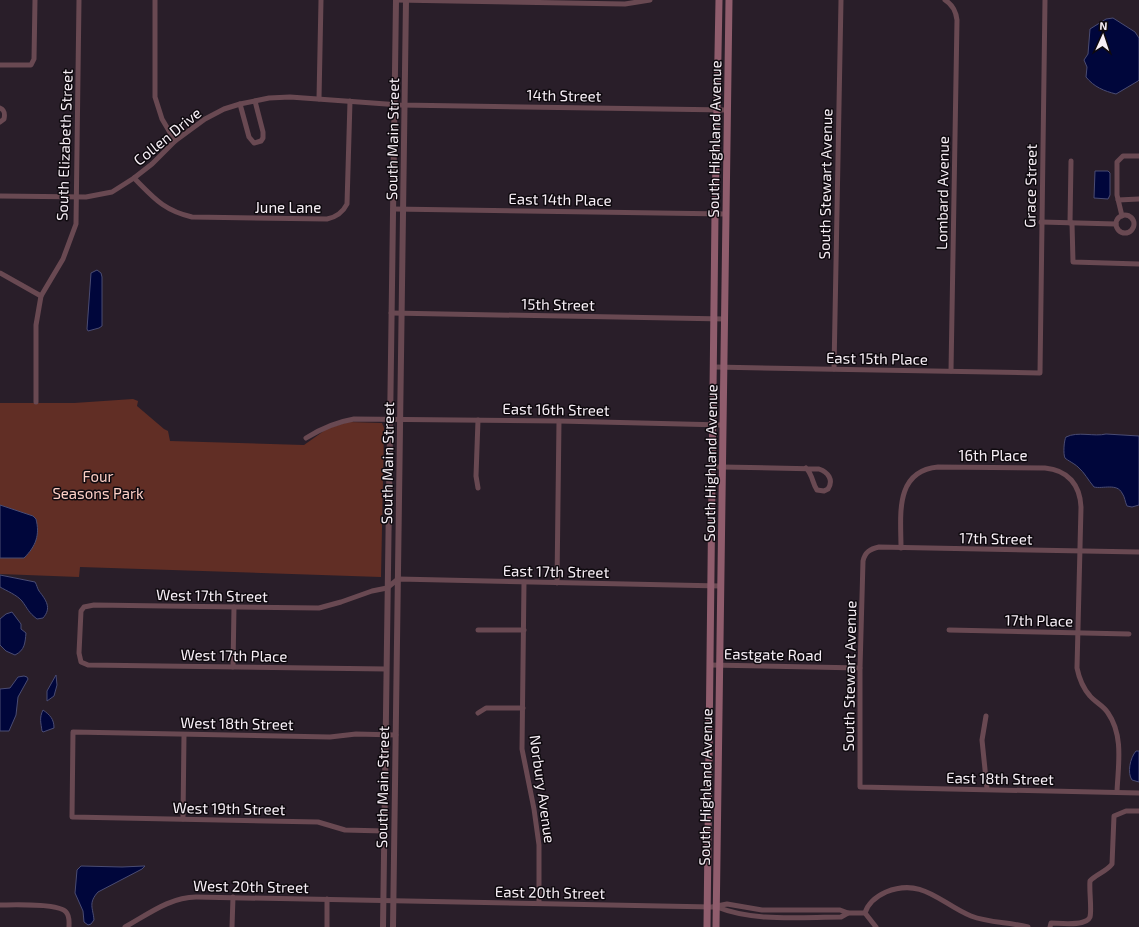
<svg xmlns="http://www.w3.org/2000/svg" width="1139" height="927" viewBox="0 0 1139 927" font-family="'Exo 2',sans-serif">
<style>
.green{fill:#612e25}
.water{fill:#00063b;stroke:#4a4c73}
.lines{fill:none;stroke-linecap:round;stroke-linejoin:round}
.minor{stroke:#694952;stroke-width:5}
.tertiary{stroke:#694952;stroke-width:6}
.secondary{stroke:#905d6d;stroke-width:7}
.labels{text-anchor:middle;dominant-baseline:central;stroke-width:3;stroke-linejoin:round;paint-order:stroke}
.street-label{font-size:15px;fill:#f7eff6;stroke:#0f0a0f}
.park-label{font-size:15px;fill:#fccfc6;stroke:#0f0a0f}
</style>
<rect width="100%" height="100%" fill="#291e29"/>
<path class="green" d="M133,399l5,2 -1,5 27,23 4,2 2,10 134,4 24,-17 21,-6 33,1 2,5 -3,149 -301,-10 -1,10 -79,-3v-171h74z"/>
<g class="water">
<path d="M1113,18l22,14 4,6v42l-1,1 -22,13c-12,-3 -22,-7 -30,-17l1,-10 -3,-7 4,-6 2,-25 16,-10z"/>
<path d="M1095,171h13l2,2v22l-2,4 -14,-1z"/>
<path d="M97,270l4,3 1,4v49l-3,2 -11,3 -1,-2 4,-56z"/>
<path d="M1106,434l33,2v69l-7,2 -5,-1c-2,-4 -2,-9 -5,-13 -5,-10 -19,-4 -28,-6 -6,-7 -9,-14 -16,-20 -3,-3 -11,-7 -13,-9 -2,-4 -1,-18 1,-21 12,-6 28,0 40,-3z"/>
<path d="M0,505l33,11 3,3c4,16 0,27 -12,39h-24z"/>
<path d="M0,575l35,7c2,3 2,6 4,9 7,9 13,17 4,27l-6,1c-9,-7 -9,-10 -15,-18 -5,-6 -15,-10 -22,-14z"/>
<path d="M12,612l9,12v5l5,4c-1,10 -1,17 -11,22l-9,-4 -6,-6v-26l6,-5z"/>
<path d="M56,675l1,10 -3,11 -7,5v-10z"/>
<path d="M24,676l3,1 1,2 -10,18 -2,18 -7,16h-9v-42l10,-1 8,-11z"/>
<path d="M43,710c7,5 11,9 11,18l-11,4 -1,-1c-1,-8 -3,-13 1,-21z"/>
<path d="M1136,751h3v31l-7,-2c-5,-7 -2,-22 4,-29z"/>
<path d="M81,866l41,1 22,-1h1l-3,3 -44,23c-10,11 -5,16 -4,28l-3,4 -3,1 -4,-3 -1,-11 -8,-18 2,-23z"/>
</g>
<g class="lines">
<g class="minor">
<path d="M155,0v97l7,22 13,22"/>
<path d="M396,0l229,4 25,-4"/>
<path d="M945,0c8,5 11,11 12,20l-6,351"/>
<path d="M0,65h31l3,-6 1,-59"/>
<path d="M319,99l2,-99"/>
<path d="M240,104l9,33 5,6 7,-2 2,-3v-6l-8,-31"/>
<path d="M0,108c5,2 5,6 4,11l-4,3"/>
<path d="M134,178c20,20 29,32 58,39l135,2c10,-2 16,-7 20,-15l3,-103"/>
<path d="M0,196l86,1 26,-5 22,-14 18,-14 23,-23 30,-22 19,-10 16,-5 29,-6 21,-1 110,8 327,5"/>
<path d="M1118,200l21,-1"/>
<path d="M393,209l333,5"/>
<circle cx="1125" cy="224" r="9"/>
<path d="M1122,216l-5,-21v-33l6,-6h16"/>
<path d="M1041,222l75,2"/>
<path d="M1070,223l1,-62"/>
<path d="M1072,223l1,39 66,2"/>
<path d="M0,273l41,23"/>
<path d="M391,313l334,6"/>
<path d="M714,367l326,6 5,-373"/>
<path d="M834,369l7,-369"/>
<path d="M36,402v-77l5,-29 22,-37 13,-35 3,-224"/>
<path d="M478,420l-2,56 2,12"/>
<path d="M306,438c16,-10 30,-16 48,-19l205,2 164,4"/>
<path d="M712,467h10l97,2c9,3 15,11 9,20l-4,2 -7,-1c-5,-7 -4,-15 -11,-22"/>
<path d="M901,548c0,-32 -7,-77 37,-81l107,1c23,2 35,17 36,39l-4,161c2,10 6,20 13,28 5,6 14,10 18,17 16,23 10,53 9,79"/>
<path d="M1139,552l-260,-5c-9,2 -14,5 -16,14l-3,107v119l279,6"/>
<path d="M524,582l-2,167 12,60 5,36v58"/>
<path d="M557,583l2,-162"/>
<path d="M478,630h46"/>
<path d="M949,630l180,4"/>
<path d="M710,665l150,3"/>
<path d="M233,667l1,-60"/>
<path d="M386,669l-298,-4 -7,-3 -2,-9 2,-42 3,-4 10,-2 225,3 22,-6 31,-11 15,-3 11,-9 323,7"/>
<path d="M478,713l8,-5h37"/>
<path d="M986,716l-4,24 5,49"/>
<path d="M183,819l1,-84"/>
<path d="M384,831l-39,-1 -27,-8 -246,-5 1,-85 257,5 26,-3 40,1"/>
<path d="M0,905c13,0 59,-2 66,7 4,4 3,10 3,15"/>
<path d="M717,907c37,15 84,10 124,10l7,-4"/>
<path d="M865,913c3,-10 10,-16 21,-21 37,-15 55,12 85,24 18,7 38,6 57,11"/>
<path d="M125,927c22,-12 45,-30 71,-30l516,10 15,-3 35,6h78l8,3h17l11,14"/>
<path d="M232,927l1,-30"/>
<path d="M327,927v-28"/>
<path d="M1050,927l1,-4c8,0 35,4 39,-6 2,-7 -1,-27 0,-36 6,-7 16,-9 22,-17l2,-48 12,-5h13"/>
</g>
<g class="tertiary">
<path d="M383,927l13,-927"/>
<path d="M393,927l13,-927"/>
</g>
<g class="secondary">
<path d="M707,927l8,-713 4,-214"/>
<path d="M716,927l13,-927"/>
</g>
</g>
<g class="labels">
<g class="street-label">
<text transform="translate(564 95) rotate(1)">14th Street</text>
<text transform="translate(167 136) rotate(-39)">Collen Drive</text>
<text transform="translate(392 139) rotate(-89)">South Main Street</text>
<text transform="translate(714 139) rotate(-89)">South Highland Avenue</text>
<text transform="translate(64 145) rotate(-88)">South Elizabeth Street</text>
<text transform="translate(825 184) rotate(-89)">South Stewart Avenue</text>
<text transform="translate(1030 186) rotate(-89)">Grace Street</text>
<text transform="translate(942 193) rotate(-89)">Lombard Avenue</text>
<text transform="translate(560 199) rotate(1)">East 14th Place</text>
<text x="288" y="207">June Lane</text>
<text transform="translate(558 304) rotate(1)">15th Street</text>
<text transform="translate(877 358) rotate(1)">East 15th Place</text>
<text transform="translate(556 409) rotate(1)">East 16th Street</text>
<text x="993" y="455">16th Place</text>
<text transform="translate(387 463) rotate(-89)">South Main Street</text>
<text transform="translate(710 463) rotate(-89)">South Highland Avenue</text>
<text transform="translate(996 538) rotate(1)">17th Street</text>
<text transform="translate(556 571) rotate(1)">East 17th Street</text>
<text transform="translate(212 595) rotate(1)">West 17th Street</text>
<text transform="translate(1039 620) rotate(1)">17th Place</text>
<text transform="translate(773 654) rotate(1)">Eastgate Road</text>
<text transform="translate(234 655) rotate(1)">West 17th Place</text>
<text transform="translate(849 676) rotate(-89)">South Stewart Avenue</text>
<text transform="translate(237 723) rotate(1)">West 18th Street</text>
<text transform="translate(1000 778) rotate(1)">East 18th Street</text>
<text transform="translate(382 787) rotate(-89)">South Main Street</text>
<text transform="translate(705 787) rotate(-89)">South Highland Avenue</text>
<text transform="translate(543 789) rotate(82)">Norbury Avenue</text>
<text transform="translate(229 808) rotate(1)">West 19th Street</text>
<text transform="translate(251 886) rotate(1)">West 20th Street</text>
<text transform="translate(550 892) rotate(1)">East 20th Street</text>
</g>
<g class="park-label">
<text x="98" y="476">Four<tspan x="98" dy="17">Seasons Park</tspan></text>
</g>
</g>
<g transform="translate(1103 36) rotate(3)" stroke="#0f0a0f" stroke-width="3" paint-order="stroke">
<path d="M0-3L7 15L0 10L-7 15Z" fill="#f7eff6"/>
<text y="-6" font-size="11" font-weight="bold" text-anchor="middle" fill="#f7eff6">N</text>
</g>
</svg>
